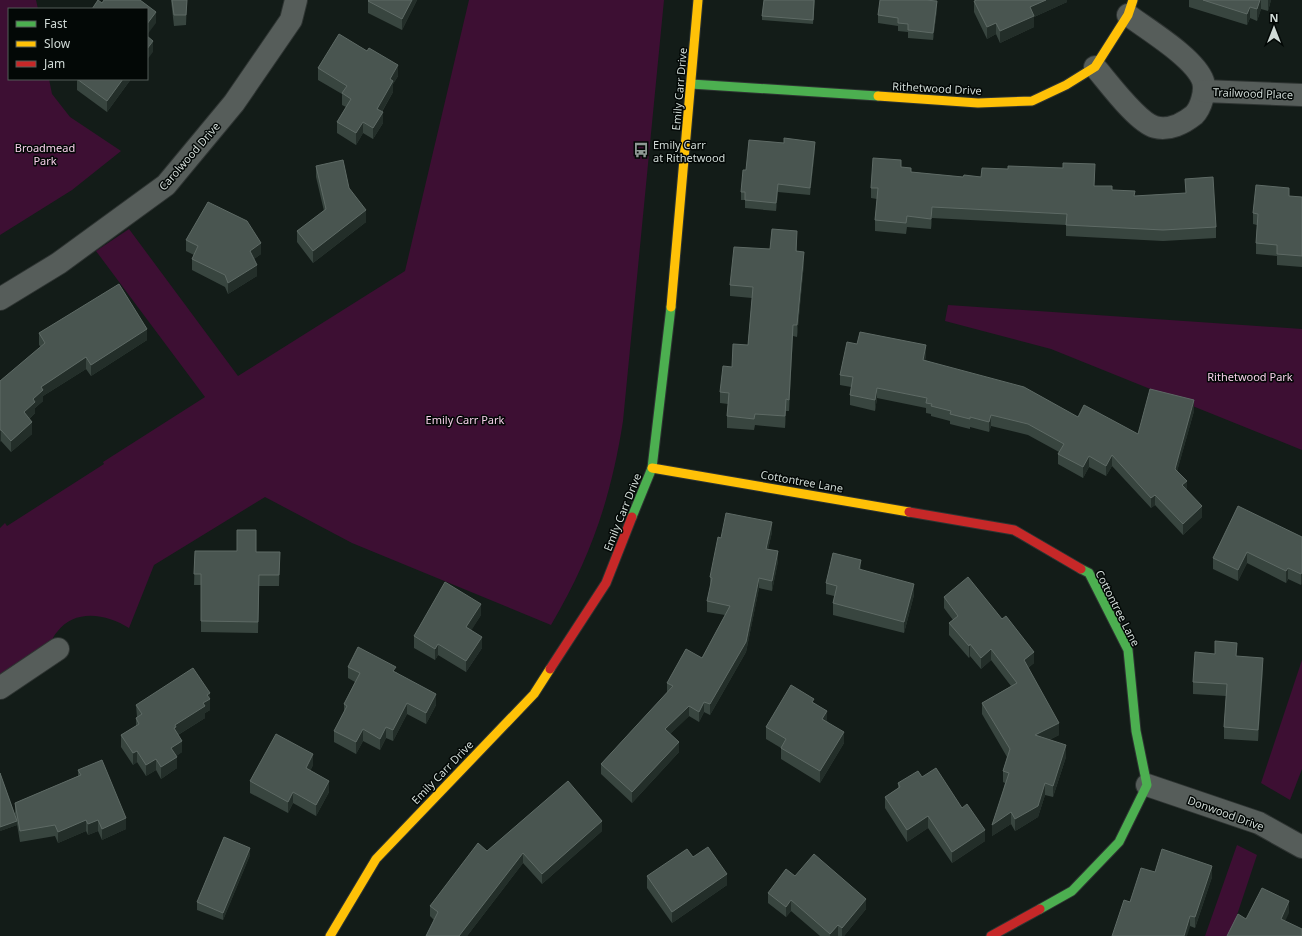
<svg xmlns="http://www.w3.org/2000/svg" width="1302" height="936" viewBox="0 0 1302 936" font-family="'Noto Sans',sans-serif">
<style>
.green{fill:#3d0f33}
.lines{fill:none;stroke-linecap:round;stroke-linejoin:round}
.street-casing{stroke:#2e3432;stroke-width:24}
.fast-casing{stroke:#2e3432;stroke-width:11}
.slow-casing{stroke:#2e3432;stroke-width:11}
.jam-casing{stroke:#2e3432;stroke-width:11}
.street{stroke:#565d5a;stroke-width:22}
.fast{stroke:#4caf50;stroke-width:9}
.slow{stroke:#ffc107;stroke-width:9}
.jam{stroke:#c62828;stroke-width:9}
.wall{fill:#38453f}
.shaded-wall{fill:#232e29}
.building{fill:#495550;stroke:#5e6a65}
.labels{text-anchor:middle;dominant-baseline:central;stroke-width:3;stroke-linejoin:round;paint-order:stroke}
.street-label{font-size:11px;fill:#d0dad6;stroke:#030806}
.poi-label{font-size:11px;fill:#d0dad6;stroke:#030806;text-anchor:start}
.park-label{font-size:11px;fill:#f5cee8;stroke:#030806}
</style>
<rect width="100%" height="100%" fill="#131c18"/>
<g class="green">
<path d="M0,0h36l2,9h-29v70h40l3,15 18,23 51,34 -49,39 -72,45z"/>
<path d="M469,0h195l-41,421c-12,77 -32,136 -72,204l-199,-82 -87,-46 -111,68 -25,63c-22,-14 -54,-20 -72,4 -5,5 -6,14 -11,18 -14,13 -31,24 -46,36v-158l5,-5 2,3 97,-62 -1,-2 102,-65 -109,-146 33,-22 109,147 167,-105z"/>
<path d="M948,305l354,24v121l-251,-101 -106,-28z"/>
<path d="M1302,660v109l-12,31 -29,-17z"/>
<path d="M1237,845l20,10 -27,81h-25z"/>
</g>
<g class="lines">
<g class="street-casing">
<g id="street">
<path d="M1095,67c13,15 42,55 60,60 14,4 29,-4 39,-12 7,-7 12,-24 9,-34 -8,-23 -55,-51 -75,-66"/>
<path d="M1204,91l98,4"/>
<path d="M0,299l59,-36 107,-78 68,-82 57,-83 5,-20"/>
<path d="M0,688l58,-39"/>
<path d="M1147,785l112,38 43,24"/>
</g>
</g>
<g class="fast-casing">
<g id="fast">
<path d="M691,84l187,12"/>
<path d="M632,517l20,-49 19,-161"/>
<path d="M1040,909l32,-18 47,-49 28,-57 -11,-54 -8,-81 -39,-77 -8,-4"/>
</g>
</g>
<g class="slow-casing">
<g id="slow">
<path d="M878,96l100,7 54,-2 34,-16 29,-18 33,-52 5,-15"/>
<path d="M671,307l27,-307"/>
<path d="M652,468l257,44"/>
<path d="M330,936l46,-77 158,-165 16,-25"/>
</g>
</g>
<g class="jam-casing">
<g id="jam">
<path d="M909,512l105,18 67,39"/>
<path d="M550,669l56,-86 26,-66"/>
<path d="M991,936l49,-27"/>
</g>
</g>
<use href="#street" class="street"/>
<use href="#fast" class="fast"/>
<use href="#slow" class="slow"/>
<use href="#jam" class="jam"/>
</g>
<g class="wall">
<path d="M171,0h16l-1,25 -12,1z"/>
<path d="M417,0l-15,30 -34,-17v-12z"/>
<path d="M815,0l-2,24 -51,-4v-4z"/>
<path d="M1067,0v2l-33,15v10l-34,16 -4,-9 -9,5 -13,-27v-11z"/>
<path d="M1189,0h82l-3,11 -7,-2 -4,12 -7,-3 -3,7 -58,-18z"/>
<path d="M937,9l-4,31 -25,-2v-6l-10,-1v-5l-20,-3v-8z"/>
<path d="M318,68l80,8 -5,8v8l-11,20 1,11 -10,16 -10,-6 -7,12 -19,-12v-11l9,-15 -4,-2v-11l-24,-14z"/>
<path d="M77,79h54l-24,33 -30,-22z"/>
<path d="M815,149l-5,46 -32,-3 -2,19 -31,-3v-8h-4v-8l5,-22z"/>
<path d="M316,166l33,22 17,34 -53,41 -16,-21v-11l27,-20 -8,-34z"/>
<path d="M901,167l10,5 52,5 132,-2 -1,11 41,10 51,-3 -1,-14 31,48v11l-53,3 -97,-5v-11l-134,-7 -1,11 -24,-2 -1,7 -31,-3v-11l2,-21 -6,-1v-10z"/>
<path d="M1289,196l13,1v70l-25,-2v-9l-21,-2v-11l1,-18 -4,-1v-11z"/>
<path d="M186,240l75,14 -7,5 3,17 -29,18 -3,-7 -33,-17v-11l2,-4 -8,-4z"/>
<path d="M797,243v8l7,12 -7,74 -4,-1 -4,75h-3l-1,17 -30,-3 -1,5 -27,-2v-12l1,-12 -8,-1v-11l12,-25 16,-22 4,-47 -22,-2v-11l40,-36z"/>
<path d="M39,333l108,7 -56,36 -5,-7 -43,27v5l-8,7v5l-6,6 3,15 -21,18 -10,-11 -1,-60 41,-34 -2,-2z"/>
<path d="M857,344l69,12 -1,4 153,57 60,17 56,-23 -17,60 10,19 15,27 -19,18 -28,-30 -4,3 -39,-42 -6,10 -17,-9 -6,11 -25,-14v-10l1,-2 -31,-17 -37,-9 -2,6 -19,-5v2l-20,-5v-3l-19,-5v-2l-5,-1v-5l-49,-10 -2,13 -25,-6v-10l1,-8 -11,-2v-10z"/>
<path d="M772,532l-4,17 10,12 -6,30 -13,-3 -13,64 -36,63 -6,-3 -5,10 -10,-6 -19,18 9,18 -47,51 -31,-29v-10l66,-71v-10l35,-25 23,-43 -18,-3v-11l3,-13v-11l11,-39z"/>
<path d="M1302,537l-1,48 -13,-6 -2,4 -39,-20 -9,18 -25,-12v-11z"/>
<path d="M195,551l85,1 -1,34h-20l-1,47 -57,-1v-47h-7z"/>
<path d="M861,570l53,25 -10,38 -71,-18v-12l1,-7 -8,-2v-11z"/>
<path d="M944,597l90,66 -6,5 31,67 -10,5 17,17 -13,40 -8,-2 -7,22 -23,14 -4,-7 -19,12 13,-53 -2,-1v-11l4,-14 -25,-43v-11l29,-17 -20,-26 -10,9 -11,-13 -1,2 -20,-23v-12l4,-3 -9,-12z"/>
<path d="M481,615l-10,15 11,18 -16,24 -28,-17 -3,5 -21,-12v-12z"/>
<path d="M1237,656l26,13 -5,72 -34,-2v-12l2,-31 -33,-2v-12z"/>
<path d="M348,667l48,5 40,33 -10,19 -19,-10 -14,27 -7,-3 -6,12 -17,-9 -7,13 -22,-12v-11l10,-19v-8l11,-22 -7,-4z"/>
<path d="M814,703l13,18 17,22 -24,40 -39,-24v-11l-15,-9v-12z"/>
<path d="M136,705l74,5 -5,3v5l-27,17 4,17 -6,4 1,12 -16,11 -5,-9 -10,6 -9,-14 -4,3 -12,-18v-12l15,-9v-8l1,-1z"/>
<path d="M313,765l-3,6 19,21 -13,24 -23,-13 -5,10 -38,-20v-12z"/>
<path d="M78,770l48,59 -24,11 -4,-9 -10,4 -2,-4 -28,12 -3,-7 -35,6 -3,-18v1l-17,6v-58l16,45 -1,-4v-11l63,-27z"/>
<path d="M922,777l40,31 23,33 -33,22 -24,-35 -21,14 -22,-34v-11l13,-9v-5z"/>
<path d="M602,831l-60,53 -19,-21 -56,73h-41l8,-16 -4,-4v-10l57,-55z"/>
<path d="M250,855l-27,65 -26,-10v-8z"/>
<path d="M1155,872l57,5 -17,51 -65,-26z"/>
<path d="M647,876l80,9 -55,38 -25,-35z"/>
<path d="M795,876l71,33 -22,27h-24l-29,-25 -5,6 -18,-14v-10z"/>
</g>
<g class="shaded-wall">
<path d="M412,0h5l-15,30v-11z"/>
<path d="M1046,0h21v2l-33,15v10l-34,16v-12l30,-24z"/>
<path d="M1260,0h1v9l-4,12v-12z"/>
<path d="M1268,0h3l-3,11z"/>
<path d="M937,1v8l-4,31v-7z"/>
<path d="M1250,7v11l-3,7v-11z"/>
<path d="M156,12v11l-9,12v-11z"/>
<path d="M996,23v11l-9,5v-12z"/>
<path d="M153,41v11l-6,8v-11z"/>
<path d="M398,65v11l-5,8v8l-16,28v-11l13,-30z"/>
<path d="M123,79h8l-24,33v-11z"/>
<path d="M383,112v11l-10,16v-11z"/>
<path d="M363,122v11l-7,12v-12z"/>
<path d="M815,142v7l-5,46v-7z"/>
<path d="M778,184v8l-2,19v-8z"/>
<path d="M932,207v11l-1,11v-10z"/>
<path d="M366,210v12l-53,41v-12z"/>
<path d="M797,231v12l-1,19v-11z"/>
<path d="M261,243v11l-11,8v-11z"/>
<path d="M804,252v11l-7,74v-12z"/>
<path d="M257,265v11l-29,18v-11z"/>
<path d="M793,325v11l-4,75v-11z"/>
<path d="M147,329v11l-56,36v-11z"/>
<path d="M926,345v11l-3,14v-10z"/>
<path d="M86,357v12l-43,27v5l-8,7v5l-11,10v-11l17,-25z"/>
<path d="M877,388v10l-2,13v-11z"/>
<path d="M786,399v12l-1,17v-12z"/>
<path d="M1194,400v11l-19,68v-10z"/>
<path d="M991,415v11l-2,6v-10z"/>
<path d="M32,422v12l-21,18v-11z"/>
<path d="M0,430h1v11l-1,1z"/>
<path d="M1112,455v11l-6,10v-10z"/>
<path d="M1089,456v11l-6,11v-11z"/>
<path d="M1187,481v10l-5,-6z"/>
<path d="M1155,495v10l-4,3v-10z"/>
<path d="M1202,506v11l-19,18v-11z"/>
<path d="M772,522v10l-6,27v-10z"/>
<path d="M778,551v10l-6,30v-10z"/>
<path d="M1247,552v11l-9,18v-11z"/>
<path d="M861,560v12l-2,-3z"/>
<path d="M1288,568v11l-2,4v-12z"/>
<path d="M1302,572v12l-1,1v-11z"/>
<path d="M759,578v10l-13,64 -36,63v-11z"/>
<path d="M914,584v11l-10,38v-11z"/>
<path d="M481,604v11l-15,24v-12z"/>
<path d="M482,637v11l-16,24v-11z"/>
<path d="M438,644v11l-3,5v-11z"/>
<path d="M970,644v12l-1,2v-12z"/>
<path d="M991,649v11l-10,9v-11z"/>
<path d="M1034,652v11l-10,8v-11z"/>
<path d="M1263,658v11l-5,72v-11z"/>
<path d="M210,693v17l-5,3v5l-29,18 -2,-8 1,-3 28,-22 4,-8z"/>
<path d="M436,694v11l-10,19v-11z"/>
<path d="M704,702v10l-5,10v-10z"/>
<path d="M407,703v11l-14,27v-11z"/>
<path d="M689,706v10l-24,23v-10z"/>
<path d="M827,711v11l-5,-3z"/>
<path d="M1059,723v12l-24,12v-12z"/>
<path d="M386,727v11l-6,12v-11z"/>
<path d="M363,729v12l-7,13v-12z"/>
<path d="M844,732v11l-24,40v-12z"/>
<path d="M182,741v11l-11,8v-12z"/>
<path d="M679,742v10l-47,51v-11z"/>
<path d="M1066,745v12l-13,40v-11z"/>
<path d="M137,751v11l-4,3v-12z"/>
<path d="M313,754v11l-7,14v-11z"/>
<path d="M177,757v11l-16,11v-12z"/>
<path d="M156,759v11l-10,6v-11z"/>
<path d="M329,781v11l-13,24v-11z"/>
<path d="M1045,783v12l-7,22 -23,14v-12z"/>
<path d="M293,792v11l-5,10v-11z"/>
<path d="M1011,812v12l-19,12v-11z"/>
<path d="M928,816v12l-21,14v-12z"/>
<path d="M126,818v11l-24,11v-11z"/>
<path d="M86,820v11l-28,12v-11z"/>
<path d="M98,820v11l-10,4v-11z"/>
<path d="M17,821v4l-17,6v-4z"/>
<path d="M602,821v10l-60,53v-10z"/>
<path d="M985,830v11l-33,22v-11z"/>
<path d="M250,848v7l-27,65v-7z"/>
<path d="M523,853v10l-56,73h-8z"/>
<path d="M1212,866v11l-17,51v-11z"/>
<path d="M727,874v11l-55,38v-11z"/>
<path d="M866,899v10l-22,27h-2v-8z"/>
<path d="M791,900v11l-5,6v-10z"/>
<path d="M1289,901v12l-8,17v-11z"/>
<path d="M1190,916v11l-3,9h-3z"/>
<path d="M838,925v11h-8v-2z"/>
</g>
<g class="building">
<path d="M98,0l4,3 2,-3h36l16,12 -9,12v-15h-55z"/>
<path d="M172,0h15l-1,15h-12z"/>
<path d="M369,0h43l-10,19 -34,-18z"/>
<path d="M764,0h50l-1,20 -51,-4z"/>
<path d="M880,0h45l12,1 -4,32 -25,-3v-6l-10,-1v-5l-20,-3z"/>
<path d="M977,0h69l-16,7 4,9 -34,15 -4,-8 -9,4 -13,-26z"/>
<path d="M1203,0h57l-3,9 -7,-2 -3,7z"/>
<path d="M339,34l28,17 2,-3 29,17 -8,14 3,2 -16,28 6,3 -10,16 -10,-6 -7,11 -19,-11 14,-23 -9,-6 5,-7 -29,-18z"/>
<path d="M147,36l6,5 -6,8z"/>
<path d="M77,79h46l-16,22z"/>
<path d="M784,138l31,4 -5,46 -32,-4 -2,19 -31,-3v-8h-4l2,-22h3l3,-30 35,3z"/>
<path d="M873,158l28,2v7l10,1v4l52,5 1,-2 17,2 1,-9 26,1v-3l55,2v-5l32,1 -1,22h18v4l23,1 -1,5 52,-3 -1,-14 28,-2 3,50 -53,3 -97,-5 1,-11 -135,-7 -1,12 -24,-3 -1,7 -31,-3 3,-32h-7z"/>
<path d="M343,160l6,28 17,22 -53,41 -16,-20 29,-22 -10,-43z"/>
<path d="M1256,185l33,3v8l13,1v59l-25,-2v-9l-21,-2 2,-29 -5,-1z"/>
<path d="M208,202l39,19 14,22 -11,8 7,14 -29,18 -3,-8 -33,-16 6,-13 -12,-6z"/>
<path d="M772,229l25,2 -1,20 8,1 -7,73h-4l-4,75 -3,-1 -1,17 -30,-2 -1,5 -27,-3 2,-23 -9,-1 3,-26 9,1 1,-23 15,1 5,-58 -23,-2 4,-38 36,2z"/>
<path d="M119,284l28,45 -56,36 -5,-8 -45,30 2,3 -10,9 2,3 -11,10 8,10 -21,19 -10,-11h-1v-49l45,-38 -6,-10z"/>
<path d="M860,332l66,13 -3,15 101,27 54,30 6,-12 54,29 12,-45 44,11 -19,69 12,12 -5,4 20,21 -19,18 -28,-29 -4,3 -39,-43 -6,11 -17,-10 -6,11 -25,-13 6,-10 -36,-20 -37,-9 -2,7 -19,-5v2l-20,-5 1,-3 -20,-5 1,-2 -6,-1 1,-5 -50,-10 -2,12 -25,-5 3,-18 -13,-2 7,-33 10,2z"/>
<path d="M1238,506l64,31v35l-1,2 -13,-6 -2,3 -39,-19 -9,18 -25,-12z"/>
<path d="M726,513l46,9 -6,27 12,2 -6,30 -13,-3 -13,64 -36,62 -6,-2 -5,10 -10,-6 -24,23 14,13 -47,50 -31,-28 72,-78 -6,-3 19,-34 16,9 28,-52 -23,-5 5,-23 -2,-1 8,-40 3,1z"/>
<path d="M237,530h19v22h24l-1,23h-20l-1,47 -57,-1v-47h-7l1,-23h42z"/>
<path d="M833,553l28,7 -2,9 55,15 -10,38 -71,-19 4,-17 -11,-3z"/>
<path d="M968,577l34,42 4,-3 28,36 -10,8 35,63 -24,12 31,10 -13,41 -8,-3 -7,23 -23,13 -4,-7 -19,13 17,-52 -6,-2 7,-22 -28,-46 35,-20 -26,-34 -10,9 -11,-14 -1,2 -20,-23 9,-7 -14,-19z"/>
<path d="M445,582l36,22 -15,23 16,10 -16,24 -28,-17 -3,5 -21,-13z"/>
<path d="M1215,641l22,2 -1,13 27,2 -5,72 -34,-3 3,-43 -34,-2 2,-30 20,2z"/>
<path d="M358,647l38,20 -3,4 43,23 -10,19 -19,-10 -14,27 -7,-3 -6,12 -17,-10 -7,13 -22,-11 13,-25 -3,-2 16,-31 -12,-6z"/>
<path d="M193,668l17,25 -3,2 3,4 -7,4 2,3 -30,19 1,2 -2,1 8,13 -11,7 6,9 -16,10 -5,-8 -10,6 -9,-14 -4,2 -12,-18 18,-11 -3,-6 6,-4 -6,-9z"/>
<path d="M791,685l23,14 -2,3 15,9 -5,8 22,13 -24,39 -39,-23 5,-9 -20,-12z"/>
<path d="M276,734l37,20 -7,14 23,13 -13,24 -23,-13 -5,10 -38,-21z"/>
<path d="M102,760l24,58 -24,11 -4,-9 -10,4 -2,-4 -28,12 -3,-7 -35,6 -5,-28 66,-28 -3,-5z"/>
<path d="M936,768l26,40 5,-4 18,26 -33,22 -24,-36 -21,14 -22,-33 15,-10 -2,-4 20,-12 4,6z"/>
<path d="M0,773l17,48 -17,6z"/>
<path d="M568,781l34,40 -60,53 -19,-21 -64,83h-33l12,-24 -8,-6 48,-63 9,8z"/>
<path d="M224,837l26,11 -27,65 -26,-11z"/>
<path d="M708,847l19,27 -55,38 -25,-36 40,-27 6,8z"/>
<path d="M1162,849l50,17 -17,51 -5,-1 -6,20h-72l12,-36 6,2 11,-34 14,4z"/>
<path d="M814,854l52,45 -24,29 -4,-3 -8,9 -39,-34 -5,7 -18,-14 18,-24 9,7z"/>
<path d="M1262,888l27,13 -8,18 21,10v7h-75l11,-22 8,5z"/>
</g>
<defs>
<g id="bus-bare" transform="scale(1.2)"><path d="M-5-6H5V4H4V6H2V4H-2V6H-4V4H-5ZM-3.5-4V0h7V-4ZM-3.5 1.2v1.5H-2V1.2ZM2 1.2v1.5H3.5V1.2Z" fill="#8e9894" stroke="#030806" stroke-width="2.5" paint-order="stroke"/></g>
</defs>
<g fill-rule="evenodd">
<use href="#bus-bare" x="641" y="150"/>
</g>
<g class="labels">
<g class="street-label">
<text transform="translate(937 88) rotate(3)">Rithetwood Drive</text>
<text transform="translate(679 89) rotate(-85)">Emily Carr Drive</text>
<text transform="translate(1253 93) rotate(2)">Trailwood Place</text>
<text transform="translate(189 156) rotate(-49)">Carolwood Drive</text>
<text transform="translate(802 481) rotate(10)">Cottontree Lane</text>
<text transform="translate(622 512) rotate(-68)">Emily Carr Drive</text>
<text transform="translate(1118 608) rotate(63)">Cottontree Lane</text>
<text transform="translate(442 772) rotate(-46)">Emily Carr Drive</text>
<text transform="translate(1226 813) rotate(20)">Donwood Drive</text>
</g>
<g class="poi-label">
<text x="653" y="144">Emily Carr<tspan x="653" dy="13">at Rithetwood</tspan></text>
</g>
<g class="park-label">
<text x="45" y="147">Broadmead<tspan x="45" dy="13">Park</tspan></text>
<text x="1250" y="376">Rithetwood Park</text>
<text x="465" y="419">Emily Carr Park</text>
</g>
</g>
<rect x="8" y="8" width="140" height="72" fill="#030806" stroke="#555c59"/>
<rect x="16" y="21" width="20" height="6" fill="#4caf50" stroke="#555c59"/>
<text x="44" y="28" font-size="12" fill="#d0dad6">Fast</text>
<rect x="16" y="41" width="20" height="6" fill="#ffc107" stroke="#555c59"/>
<text x="44" y="48" font-size="12" fill="#d0dad6">Slow</text>
<rect x="16" y="61" width="20" height="6" fill="#c62828" stroke="#555c59"/>
<text x="44" y="68" font-size="12" fill="#d0dad6">Jam</text>
<g transform="translate(1274 28)" stroke="#030806" stroke-width="3" paint-order="stroke">
<path d="M0-3L7 15L0 10L-7 15Z" fill="#d0dad6"/>
<text y="-6" font-size="11" font-weight="bold" text-anchor="middle" fill="#d0dad6">N</text>
</g>
</svg>
